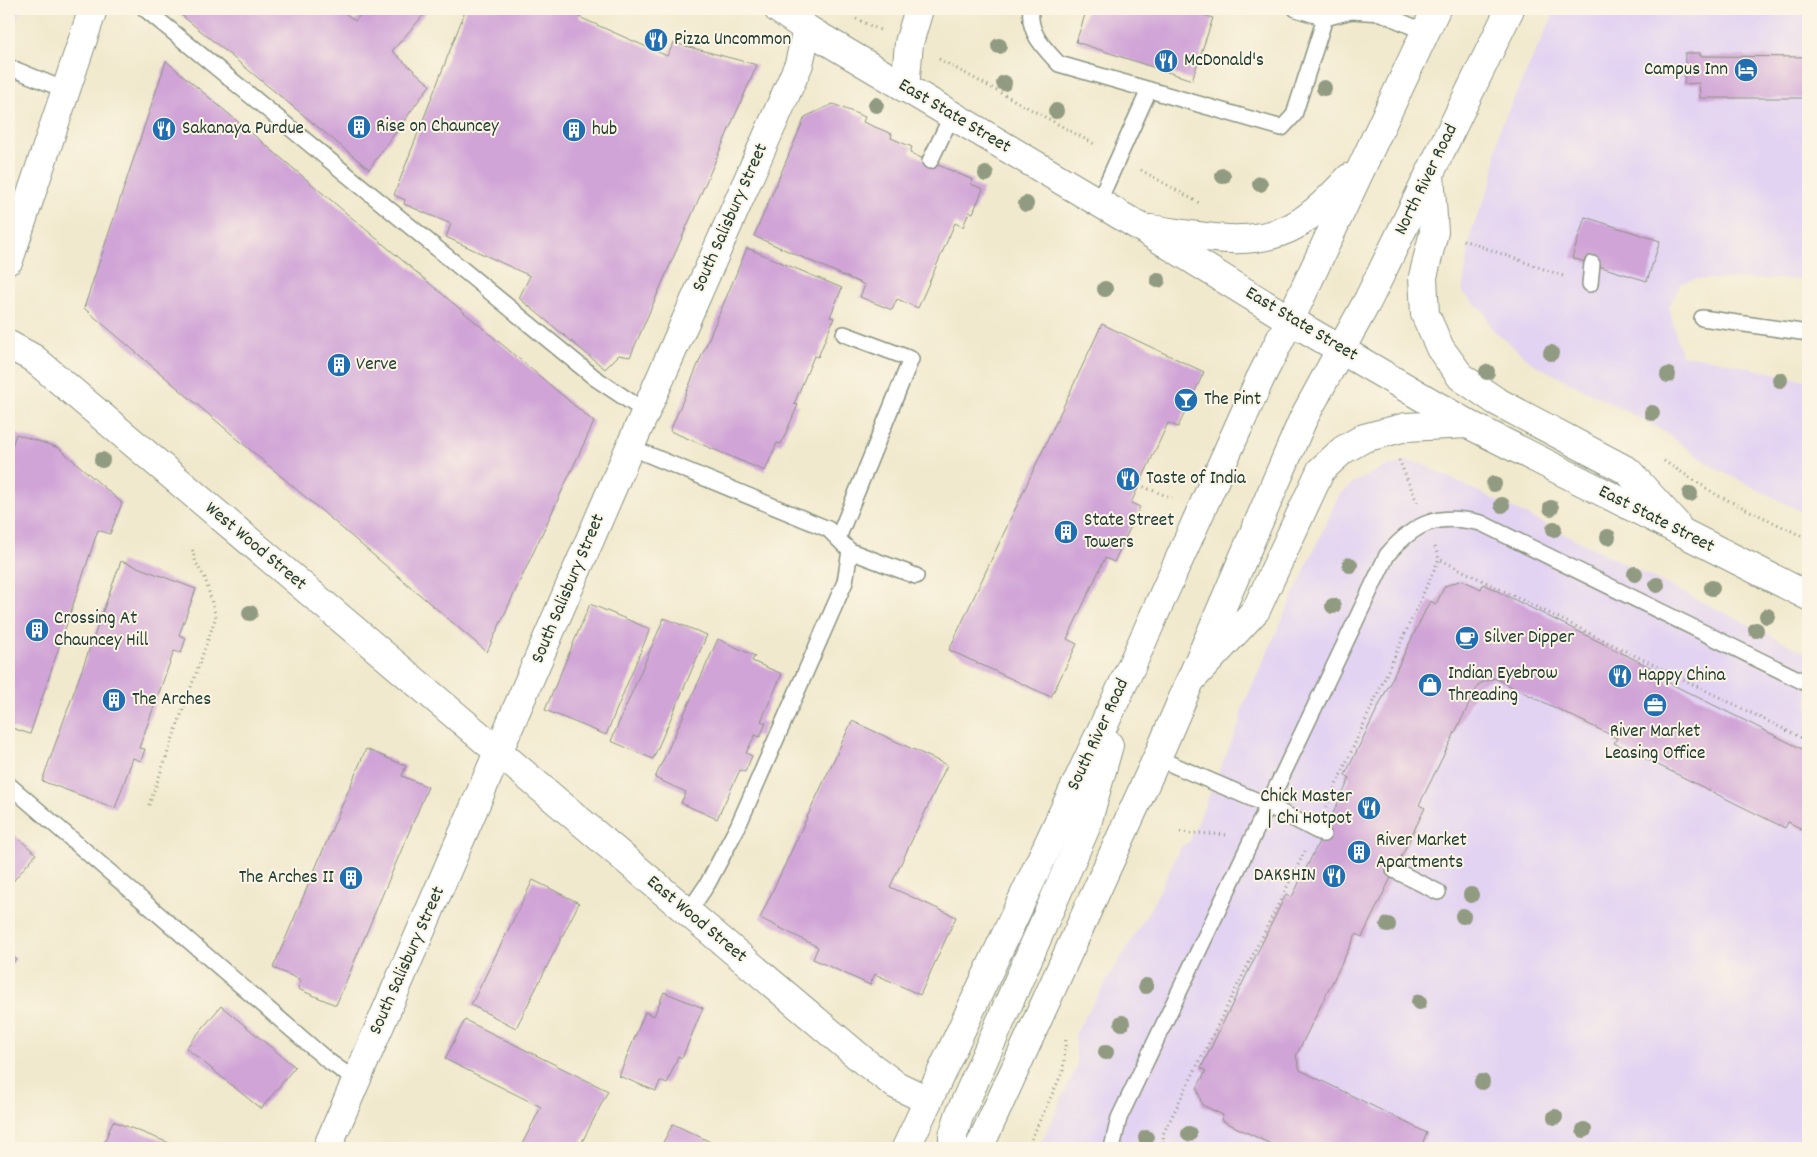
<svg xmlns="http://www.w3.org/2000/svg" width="1817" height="1157" viewBox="0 0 1817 1157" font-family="Dekko,sans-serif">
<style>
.built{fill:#e3d3f2}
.building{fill:#d0a4d7}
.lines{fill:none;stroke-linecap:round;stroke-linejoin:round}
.service-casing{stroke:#889380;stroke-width:18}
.minor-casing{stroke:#889380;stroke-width:30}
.secondary-casing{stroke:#889380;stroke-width:30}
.primary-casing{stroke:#889380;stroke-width:30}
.path{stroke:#889380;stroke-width:3;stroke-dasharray:1 4;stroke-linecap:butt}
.service{stroke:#fff;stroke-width:15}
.minor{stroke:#fff;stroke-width:28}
.secondary{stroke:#fff;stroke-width:28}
.primary{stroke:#fff;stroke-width:28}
.tree{fill:#909b81}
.labels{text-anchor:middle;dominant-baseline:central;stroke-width:4;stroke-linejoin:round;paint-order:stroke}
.poi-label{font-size:19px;fill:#1f3d34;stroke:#fcf5e5;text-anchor:start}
.street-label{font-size:19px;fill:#1f3d34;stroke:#fcf5e5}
</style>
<rect width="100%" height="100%" fill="#fcf5e5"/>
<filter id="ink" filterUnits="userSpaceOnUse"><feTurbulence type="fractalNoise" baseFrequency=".02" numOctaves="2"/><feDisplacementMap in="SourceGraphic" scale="10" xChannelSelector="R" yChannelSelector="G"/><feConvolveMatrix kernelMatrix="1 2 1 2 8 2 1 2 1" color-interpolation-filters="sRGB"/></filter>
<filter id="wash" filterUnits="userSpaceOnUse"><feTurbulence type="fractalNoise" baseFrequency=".0096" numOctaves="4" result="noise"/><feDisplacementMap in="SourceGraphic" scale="20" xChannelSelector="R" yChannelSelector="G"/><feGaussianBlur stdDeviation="1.12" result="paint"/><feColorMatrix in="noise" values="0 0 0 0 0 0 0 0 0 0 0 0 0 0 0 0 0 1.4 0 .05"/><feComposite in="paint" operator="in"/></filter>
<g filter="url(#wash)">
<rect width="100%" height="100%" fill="#f1e9cd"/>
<g class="built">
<path d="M9,9h12l-12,32z"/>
<path d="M1556,9h252v270h-111l-16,4 -12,25 12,47 25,3 102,23v134l-93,-47 -55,-39 -128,-66 -40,-34 -8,-17 -22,-20 10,-63 21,-51 6,-48z"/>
<path d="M1407,461l17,4 384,189v494h-769l38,-82 -2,-32 77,-128 29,-59 9,-6 50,-119 2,-14 97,-213 14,-12 29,-15z"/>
</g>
<g id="blocks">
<g class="building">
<path d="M174,9h166l15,12 11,-12h63l-37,42 38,34 -61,84z"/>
<path d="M466,9h116l-3,8 88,39 7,-13 83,22 -127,292 -11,-2 -14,14 -86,-71 11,-22 -84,-39 5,-13 -47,-20 1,-4 -11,-5z"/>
<path d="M1087,9h97l29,9 -21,62 -116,-38z"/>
<path d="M1685,53h15v3l108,1v41h-108l-1,-15 -15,1z"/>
<path d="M166,61l428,361 -107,230 -403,-344z"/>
<path d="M833,104l32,13 -2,5 29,12 -1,4 21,9 -2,6 63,27 -2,4 12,5 -10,24 -4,-1 -6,15 -8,-4 -37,85 -21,-9 -5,11 -32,-13 5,-12 -111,-49 51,-119z"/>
<path d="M1585,217l75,24 -13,40 -75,-23z"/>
<path d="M747,248l95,40 -12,29 4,1 -16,39 -4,-1 -20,48 4,1 -17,39 -4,-1 -12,28 -95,-40z"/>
<path d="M1102,324l102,48 -26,55 -10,-4 -37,80 9,4 -26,55 -9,-4 -38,81 10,5 -26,53 -102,-47z"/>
<path d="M16,434l43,14 63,55 -12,31 -12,-4 -68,204 -21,-7v-272z"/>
<path d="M121,561l75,28 -17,46 7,3 -5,15 -7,-2 -35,97 6,1 -4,12 -8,-3 -18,50 -73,-27z"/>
<path d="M1462,580l19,9 2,-5 173,86 -3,5 155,77v80l-20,-10 -3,6 -171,-85 3,-5 -123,-60 -15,6 -60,121 6,3 -63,129 -6,-3 -60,122 4,14 127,63 -7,15h-141l-58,-28 2,-5 -21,-10 -5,-17 9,-17 -5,-3 85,-174 6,3 58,-119 -5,-3 85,-174 6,3 9,-18z"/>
<path d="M590,604l60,25 -44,106 -61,-25z"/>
<path d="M664,618l43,17 -54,124 -42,-18z"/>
<path d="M718,639l37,17 -3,5 30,13 -21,47 5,2 -6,14 -5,-2 -9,18 6,3 -7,16 -5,-2 -23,49 -36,-16 5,-11 -31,-14z"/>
<path d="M852,721l95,44 -57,122 66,30 -36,78 -45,-21 -5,11 -57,-26 5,-12 -58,-29z"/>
<path d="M366,749l40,17 -4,10 26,11 -92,218 -38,-16 3,-9 -28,-12z"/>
<path d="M9,830l27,24 -27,32z"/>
<path d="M533,880l46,23 -63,125 -45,-23z"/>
<path d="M9,953l7,6 -7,8z"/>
<path d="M664,992l39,16 -21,50 -4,-2 -11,28 -7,-3 -4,10 -37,-15 26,-64 9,4z"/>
<path d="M221,1006l74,61 -34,42 -75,-61z"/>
<path d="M465,1020l143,71 -29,57h-59l21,-41 -96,-48z"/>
<path d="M113,1121l69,27h-80z"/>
<path d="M673,1124l50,24h-63z"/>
</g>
</g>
</g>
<g filter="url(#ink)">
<use href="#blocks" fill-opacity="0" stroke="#889380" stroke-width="1"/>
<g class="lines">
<g class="service-casing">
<g id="service">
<path d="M145,9l450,369 51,34"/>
<path d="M1031,9c-3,24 13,39 28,55l223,64 12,-13 31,-97"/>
<path d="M1296,9l29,9 26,-7 30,2 44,19"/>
<path d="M9,67l56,23"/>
<path d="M930,161l22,-46"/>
<path d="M1098,203l51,-113"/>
<path d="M1590,284l2,-20"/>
<path d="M1702,318l106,15"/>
<path d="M630,447l198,82 22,22 -5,31 -107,244 -30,57 -20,30"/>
<path d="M838,538l73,-179 -67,-25"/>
<path d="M850,551l66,25"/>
<path d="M1157,758l110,47 56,29"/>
<path d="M9,785l318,275 28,20"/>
<path d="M1394,870l44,22"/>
<path d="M1112,1148l7,-30 268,-563c28,-33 51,-42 94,-32l327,161"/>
</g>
</g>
<g class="minor-casing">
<g id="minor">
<path d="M905,88l4,-45 10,-34"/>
<path d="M9,260l84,-251"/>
<path d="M9,345l24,13 832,704 31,23 31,15"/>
<path d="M327,1148l303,-701 169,-383 8,-35"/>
</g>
</g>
<g class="secondary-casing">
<g id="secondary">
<path d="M906,1148l224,-479 130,-290 30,-59"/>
<path d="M953,1148v-12l6,-20 127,-289 23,-82"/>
<path d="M979,1148l178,-390 146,-339 38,-70"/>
</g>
</g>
<g class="primary-casing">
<g id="primary">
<path d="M778,9l29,20 333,198 150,93 178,104 340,172"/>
<path d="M1430,174l4,58 -11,45 2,37 15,34 21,29 35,24 132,70 48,53"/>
<path d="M1150,229c46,6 100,21 144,-3 21,-12 38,-30 55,-48"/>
<path d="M1290,320l146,-311"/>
<path d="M1341,349l27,-49 142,-291"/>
<path d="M1190,681l66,-71 65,-140 22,-20 21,-12 42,-11 62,-3"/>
</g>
</g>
<g class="path">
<path d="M856,19l24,11"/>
<path d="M939,59l157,86"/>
<path d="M1141,170l60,34"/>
<path d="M1463,240l103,37"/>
<path d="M1399,460l18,42"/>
<path d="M1664,461l53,34 91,44"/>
<path d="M1139,485l33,13"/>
<path d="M1435,547l4,12"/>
<path d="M149,805l67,-188 -11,-39 -9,-15 -4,-15"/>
<path d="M1326,807l113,-248 369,182"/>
<path d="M1180,832l47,3"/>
<path d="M1027,1148l36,-77 3,-34"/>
<path d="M1164,1148l-1,-14 142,-283"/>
</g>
<use href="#service" class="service"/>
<use href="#minor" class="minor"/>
<use href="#secondary" class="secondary"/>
<use href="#primary" class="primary"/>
</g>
<g class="tree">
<circle cx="999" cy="46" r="8"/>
<circle cx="1004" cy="83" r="8"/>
<circle cx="1324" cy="88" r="8"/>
<circle cx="876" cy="105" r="8"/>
<circle cx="1056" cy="111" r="8"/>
<circle cx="986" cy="174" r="8"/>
<circle cx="1223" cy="176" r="8"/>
<circle cx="1260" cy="184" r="8"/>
<circle cx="1026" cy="204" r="8"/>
<circle cx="1158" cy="280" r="8"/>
<circle cx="1105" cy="289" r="8"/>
<circle cx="1551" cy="353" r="8"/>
<circle cx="1487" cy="372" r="8"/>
<circle cx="1668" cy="375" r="8"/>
<circle cx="1780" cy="380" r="8"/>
<circle cx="1652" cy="413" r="8"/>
<circle cx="102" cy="460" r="8"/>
<circle cx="1494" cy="484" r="8"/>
<circle cx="1690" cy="494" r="8"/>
<circle cx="1502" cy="505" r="8"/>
<circle cx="1551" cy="508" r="8"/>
<circle cx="1554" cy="529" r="8"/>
<circle cx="1608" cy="537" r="8"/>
<circle cx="1350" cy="565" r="8"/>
<circle cx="1635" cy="574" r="8"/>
<circle cx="1657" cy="585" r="8"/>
<circle cx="1712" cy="588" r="8"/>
<circle cx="1333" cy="606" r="8"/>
<circle cx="250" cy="613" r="8"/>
<circle cx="1767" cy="616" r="8"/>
<circle cx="1756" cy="630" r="8"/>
<circle cx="1471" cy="895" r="8"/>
<circle cx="1463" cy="916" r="8"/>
<circle cx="1388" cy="925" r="8"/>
<circle cx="1146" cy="986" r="8"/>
<circle cx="1419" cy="1002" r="8"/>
<circle cx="1122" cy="1023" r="8"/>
<circle cx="1106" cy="1052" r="8"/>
<circle cx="1482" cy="1082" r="8"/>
<circle cx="1555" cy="1117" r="8"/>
<circle cx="1584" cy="1130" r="8"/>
<circle cx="1189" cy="1134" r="8"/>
<circle cx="1146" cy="1138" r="8"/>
</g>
</g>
<defs>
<g id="restaurant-disc" transform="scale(1.25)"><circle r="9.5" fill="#1f6fb2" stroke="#fcf5e5"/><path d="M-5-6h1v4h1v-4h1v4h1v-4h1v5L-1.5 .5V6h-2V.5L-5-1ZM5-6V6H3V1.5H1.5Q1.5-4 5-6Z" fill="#fff"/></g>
<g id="hotel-disc" transform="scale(1.25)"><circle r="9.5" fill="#1f6fb2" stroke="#fcf5e5"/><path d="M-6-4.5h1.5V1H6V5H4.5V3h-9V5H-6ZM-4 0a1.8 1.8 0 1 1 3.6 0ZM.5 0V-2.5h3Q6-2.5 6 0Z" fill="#fff"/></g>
<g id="building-disc" transform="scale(1.25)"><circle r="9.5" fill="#1f6fb2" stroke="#fcf5e5"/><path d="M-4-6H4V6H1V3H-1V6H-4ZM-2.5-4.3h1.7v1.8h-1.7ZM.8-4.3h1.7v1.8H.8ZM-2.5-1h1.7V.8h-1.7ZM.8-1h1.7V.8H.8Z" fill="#fff"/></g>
<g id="bar-disc" transform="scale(1.25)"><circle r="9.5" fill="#1f6fb2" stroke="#fcf5e5"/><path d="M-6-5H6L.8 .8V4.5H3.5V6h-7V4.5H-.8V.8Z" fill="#fff"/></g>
<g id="cafe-disc" transform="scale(1.25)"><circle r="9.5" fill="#1f6fb2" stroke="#fcf5e5"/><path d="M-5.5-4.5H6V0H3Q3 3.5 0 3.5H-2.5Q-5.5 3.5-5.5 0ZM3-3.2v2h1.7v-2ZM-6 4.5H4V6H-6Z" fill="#fff"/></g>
<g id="shop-disc" transform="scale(1.25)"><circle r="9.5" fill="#1f6fb2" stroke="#fcf5e5"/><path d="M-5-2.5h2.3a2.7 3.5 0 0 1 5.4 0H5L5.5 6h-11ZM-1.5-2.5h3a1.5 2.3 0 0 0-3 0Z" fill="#fff"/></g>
<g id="office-disc" transform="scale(1.25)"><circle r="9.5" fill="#1f6fb2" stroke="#fcf5e5"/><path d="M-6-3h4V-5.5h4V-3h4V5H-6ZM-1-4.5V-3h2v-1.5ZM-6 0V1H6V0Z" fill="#fff"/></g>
</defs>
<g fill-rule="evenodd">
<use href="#restaurant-disc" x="656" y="40"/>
<use href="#restaurant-disc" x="1166" y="61"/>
<use href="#hotel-disc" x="1746" y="70"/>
<use href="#building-disc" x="359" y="127"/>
<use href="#restaurant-disc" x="164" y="129"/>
<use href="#building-disc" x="574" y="130"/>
<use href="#building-disc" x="339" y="365"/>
<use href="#bar-disc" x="1186" y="400"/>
<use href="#restaurant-disc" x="1128" y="479"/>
<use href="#building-disc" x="1066" y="532"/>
<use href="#building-disc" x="37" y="630"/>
<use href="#cafe-disc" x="1467" y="638"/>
<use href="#restaurant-disc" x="1620" y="676"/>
<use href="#shop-disc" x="1430" y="685"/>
<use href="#building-disc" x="114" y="700"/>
<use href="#office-disc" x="1655" y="705"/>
<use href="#restaurant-disc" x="1369" y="808"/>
<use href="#building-disc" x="1359" y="852"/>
<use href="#restaurant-disc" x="1334" y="876"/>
<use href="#building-disc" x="351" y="878"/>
</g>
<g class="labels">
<g class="poi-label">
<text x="674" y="40">Pizza Uncommon</text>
<text x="1184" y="61">McDonald's</text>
<text x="1728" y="70" text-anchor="end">Campus Inn</text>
<text x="376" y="127">Rise on Chauncey</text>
<text x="182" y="129">Sakanaya Purdue</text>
<text x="592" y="130">hub</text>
<text x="356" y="365">Verve</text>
<text x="1204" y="400">The Pint</text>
<text x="1146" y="479">Taste of India</text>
<text x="1084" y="521">State Street<tspan x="1084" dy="22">Towers</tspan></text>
<text x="54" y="619">Crossing At<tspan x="54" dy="22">Chauncey Hill</tspan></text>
<text x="1484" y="638">Silver Dipper</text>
<text x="1448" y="674">Indian Eyebrow<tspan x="1448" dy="22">Threading</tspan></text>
<text x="1638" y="676">Happy China</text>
<text x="132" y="700">The Arches</text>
<text x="1655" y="732" text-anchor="middle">River Market<tspan x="1655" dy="22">Leasing Office</tspan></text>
<text x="1352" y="797" text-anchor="end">Chick Master<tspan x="1352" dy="22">| Chi Hotpot</tspan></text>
<text x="1376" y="841">River Market<tspan x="1376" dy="22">Apartments</tspan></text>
<text x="1316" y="876" text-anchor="end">DAKSHIN</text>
<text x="334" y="878" text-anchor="end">The Arches II</text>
</g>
<g class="street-label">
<text transform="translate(954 117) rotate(31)">East State Street</text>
<text transform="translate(1427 180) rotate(-64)">North River Road</text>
<text transform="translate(731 218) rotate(-66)">South Salisbury Street</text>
<text transform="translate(1301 325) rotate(31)">East State Street</text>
<text transform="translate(1656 520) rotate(27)">East State Street</text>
<text transform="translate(255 547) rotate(40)">West Wood Street</text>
<text transform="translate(569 589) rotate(-67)">South Salisbury Street</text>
<text transform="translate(1099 735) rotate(-65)">South River Road</text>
<text transform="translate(696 920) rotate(40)">East Wood Street</text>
<text transform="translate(408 961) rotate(-66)">South Salisbury Street</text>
</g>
</g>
<rect width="1817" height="1157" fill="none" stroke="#fcf5e5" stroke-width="30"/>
</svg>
